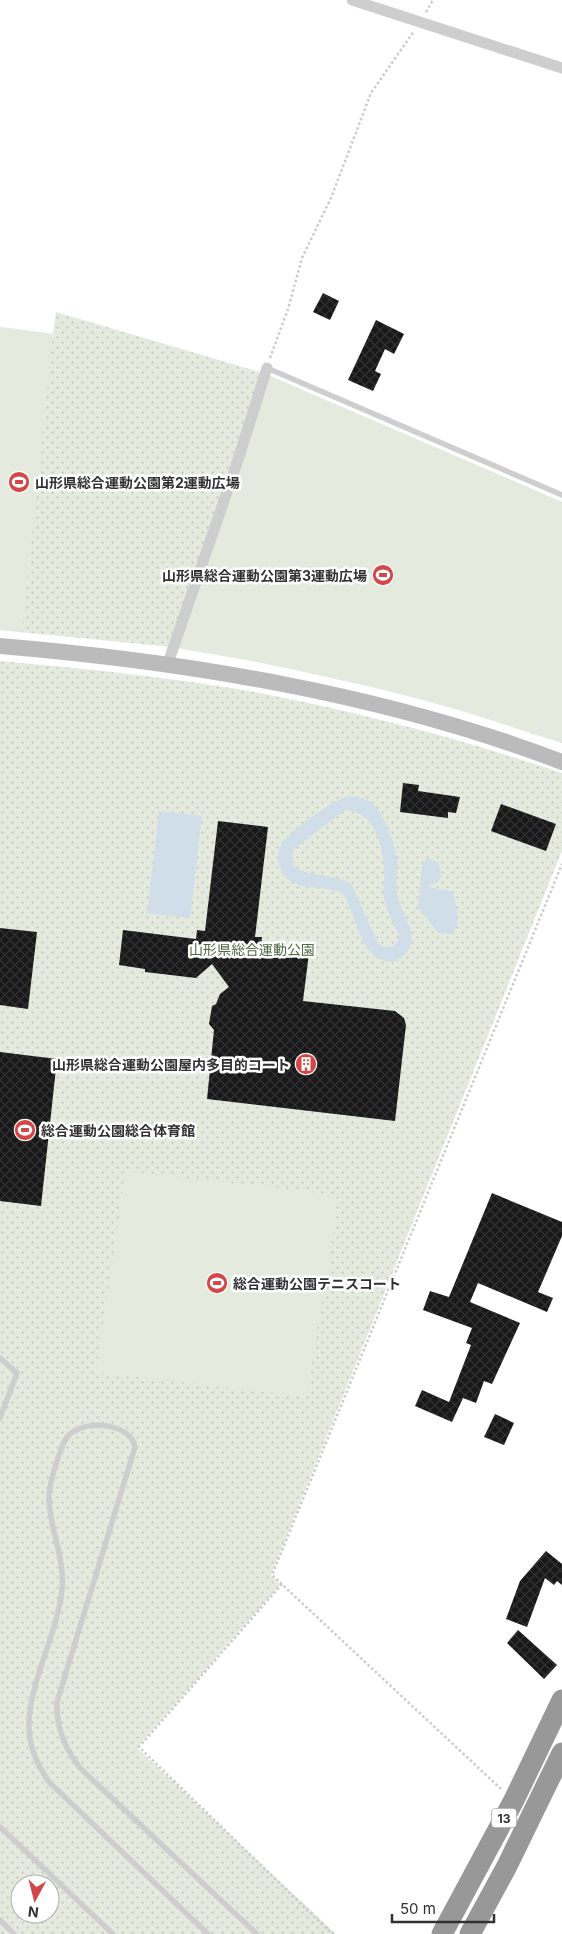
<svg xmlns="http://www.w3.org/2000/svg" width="562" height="1934" viewBox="0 0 562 1934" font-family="Inter,'Noto Sans JP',sans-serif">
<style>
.grass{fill:url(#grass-dots);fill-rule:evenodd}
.garden{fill:#e4eade}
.water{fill:#d0deea;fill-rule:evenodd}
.building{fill:url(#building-cross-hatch)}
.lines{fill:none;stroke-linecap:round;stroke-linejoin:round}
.path{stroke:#cbcbcb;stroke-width:2.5;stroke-dasharray:2.5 2.5;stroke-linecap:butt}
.lane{stroke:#cecece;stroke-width:5.5}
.street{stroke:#cecece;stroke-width:11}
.secondary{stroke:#bbb;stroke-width:16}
.highway{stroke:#989898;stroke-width:21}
.labels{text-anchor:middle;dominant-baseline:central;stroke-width:5;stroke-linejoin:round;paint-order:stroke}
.shield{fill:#fff;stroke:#6f6f6f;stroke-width:1}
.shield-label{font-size:12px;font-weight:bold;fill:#313131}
.poi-label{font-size:14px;font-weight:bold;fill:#313131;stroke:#fff;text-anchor:start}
.park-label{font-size:14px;fill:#526943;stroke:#fff}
</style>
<defs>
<pattern id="grass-dots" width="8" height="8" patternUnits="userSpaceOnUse" patternTransform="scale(1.25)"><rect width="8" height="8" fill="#e4eade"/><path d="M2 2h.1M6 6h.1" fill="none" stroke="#c4c9bf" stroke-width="1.8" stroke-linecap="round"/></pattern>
<pattern id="building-cross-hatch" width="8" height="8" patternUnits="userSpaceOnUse" patternTransform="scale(1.25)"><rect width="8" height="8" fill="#181818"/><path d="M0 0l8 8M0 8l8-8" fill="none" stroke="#313131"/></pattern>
</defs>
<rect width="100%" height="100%" fill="#fff"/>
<g class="grass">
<path d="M56,312l207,61 299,129v241l-140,-45 -163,-36 -88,-15 -171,-17v-303l53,7z"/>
<path d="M0,661c85,8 171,16 255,31 104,20 207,47 307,81v78l-291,724 9,10 -143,163 199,186h-336zM20,1884h30v30h-30z"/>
</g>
<g class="garden">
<path d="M0,327l53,7 -31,298 -22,-2z"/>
<path d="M270,376l292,126v241c-124,-44 -252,-73 -382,-95z"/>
<path d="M125,1171l212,24 -9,83 -9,38 -12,81 -211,-25c9,-67 21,-134 29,-201z"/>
</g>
<g class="water">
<path d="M350,796c7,1 15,2 22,7 11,8 23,42 25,56 1,11 -2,23 0,34 4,25 32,49 -1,68 -36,5 -38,-44 -53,-67 -17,-10 -40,-2 -55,-15 -11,-9 -13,-27 -4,-38 10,-13 50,-42 66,-45zM345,810c28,0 38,35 39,59 1,7 -1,15 -1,23 2,15 10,31 16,44 -1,12 -12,15 -21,7l-26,-58c-18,-13 -51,-8 -59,-20l-1,-11 3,-6z"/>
<path d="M159,811l43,5 -12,102 -43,-5z"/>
<path d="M428,859l11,4 2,14 -3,5 -7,1 -2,4 21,4 3,3c3,11 10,32 -2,40l-13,-1 -20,-26 4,-43z"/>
</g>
<g class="building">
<path d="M323,293l16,8 -9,19 -17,-8z"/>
<path d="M376,320l28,14 -10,20 -9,-5 -10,22 6,3 -8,17 -25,-11z"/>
<path d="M403,783l16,2 -1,6 42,6 -4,16 -8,-1v6l-48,-6z"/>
<path d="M501,804l55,20 -10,27 -55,-20z"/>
<path d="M218,821l50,6 -13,110h7l-1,10 48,6 -6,48 92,10 9,7 2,7 -11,96 -188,-22 7,-69 -5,-6 3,-18 4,-2 4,-10 9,-7 -17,-23 -16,14 -51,-6v-3l-26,-4 4,-35 73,9 1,-9 8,1z"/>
<path d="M0,928l37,4 -9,77 -28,-4z"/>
<path d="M0,1052l57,7 -16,147 -41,-5z"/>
<path d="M492,1193l70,29v14l-24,56 15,6 -6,14 -69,-29 -8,19 50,21 -28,61 -8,-3 -8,22 -13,-5 -11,24 -37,-16 7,-16 27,12 22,-57 -5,-2 6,-15 -49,-18 7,-19 19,6z"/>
<path d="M495,1414l19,9 -10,22 -20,-8z"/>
<path d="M546,1551l16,13v21l-5,-4 -3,4 -9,-7 -18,49 -21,-8 14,-38z"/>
<path d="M518,1630l39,35 -13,14 -37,-36z"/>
</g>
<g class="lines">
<g class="path">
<path d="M426,12l7,-12"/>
<path d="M270,358l18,-49 14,-51 29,-60 40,-105 43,-62"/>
<path d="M282,1584l-143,163 193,187"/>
<path d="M501,1789l-229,-214 290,-711"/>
</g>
<g class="lane">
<path d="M267,368l295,127"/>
<path d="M0,1358l17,15 -17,45"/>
<path d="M0,1827l113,107"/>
<path d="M0,1920l14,14"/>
<path d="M208,1934l-159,-152c-11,-16 -19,-32 -20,-52 -2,-44 28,-94 33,-140 3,-33 -12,-59 -13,-90 -1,-14 9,-44 15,-58 11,-25 67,-21 71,5l-78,255c-1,26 8,48 25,68l175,164"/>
</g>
<g class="street">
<path d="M352,0l210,68"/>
<path d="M167,666l70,-203 30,-95"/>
</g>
<path class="secondary" d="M0,646c189,16 384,48 562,116"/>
<g class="highway">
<path d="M442,1934l72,-134 48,-100"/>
<path d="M470,1934l37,-68 55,-113"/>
</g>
</g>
<defs>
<g id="stadium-disc" transform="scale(1.125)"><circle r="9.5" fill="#d44748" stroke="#fff"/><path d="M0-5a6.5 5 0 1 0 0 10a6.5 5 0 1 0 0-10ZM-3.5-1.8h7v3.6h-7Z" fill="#fff"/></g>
<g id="building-disc" transform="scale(1.125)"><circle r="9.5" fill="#d44748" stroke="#fff"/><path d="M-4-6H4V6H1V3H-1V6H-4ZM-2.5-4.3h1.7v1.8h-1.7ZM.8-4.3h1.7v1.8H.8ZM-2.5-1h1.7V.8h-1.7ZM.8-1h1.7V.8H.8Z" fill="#fff"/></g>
</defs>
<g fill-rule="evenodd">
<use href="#stadium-disc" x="19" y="482"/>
<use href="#stadium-disc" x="383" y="575"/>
<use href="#building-disc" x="306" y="1064"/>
<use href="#stadium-disc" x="25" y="1130"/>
<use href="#stadium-disc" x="217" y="1283"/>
</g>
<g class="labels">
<rect class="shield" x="491.5" y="1808.5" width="25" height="19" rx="4"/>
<g class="shield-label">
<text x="504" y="1818">13</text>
</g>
<g class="poi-label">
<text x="35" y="482">山形県総合運動公園第2運動広場</text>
<text x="367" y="575" text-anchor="end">山形県総合運動公園第3運動広場</text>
<text x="290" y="1064" text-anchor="end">山形県総合運動公園屋内多目的コート</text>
<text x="41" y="1130">総合運動公園総合体育館</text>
<text x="233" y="1283">総合運動公園テニスコート</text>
</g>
<g class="park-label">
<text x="252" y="949">山形県総合運動公園</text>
</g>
</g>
<g transform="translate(35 1899) rotate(187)"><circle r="24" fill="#ffffff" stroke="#adadad"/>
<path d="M0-4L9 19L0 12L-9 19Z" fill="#d44748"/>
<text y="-8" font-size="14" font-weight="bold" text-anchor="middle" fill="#313131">N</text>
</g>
<path d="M392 1914v8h102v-8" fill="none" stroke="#313131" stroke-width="2.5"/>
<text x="400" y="1914" font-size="15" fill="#313131" stroke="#ffffff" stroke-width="4" paint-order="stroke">50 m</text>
</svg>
